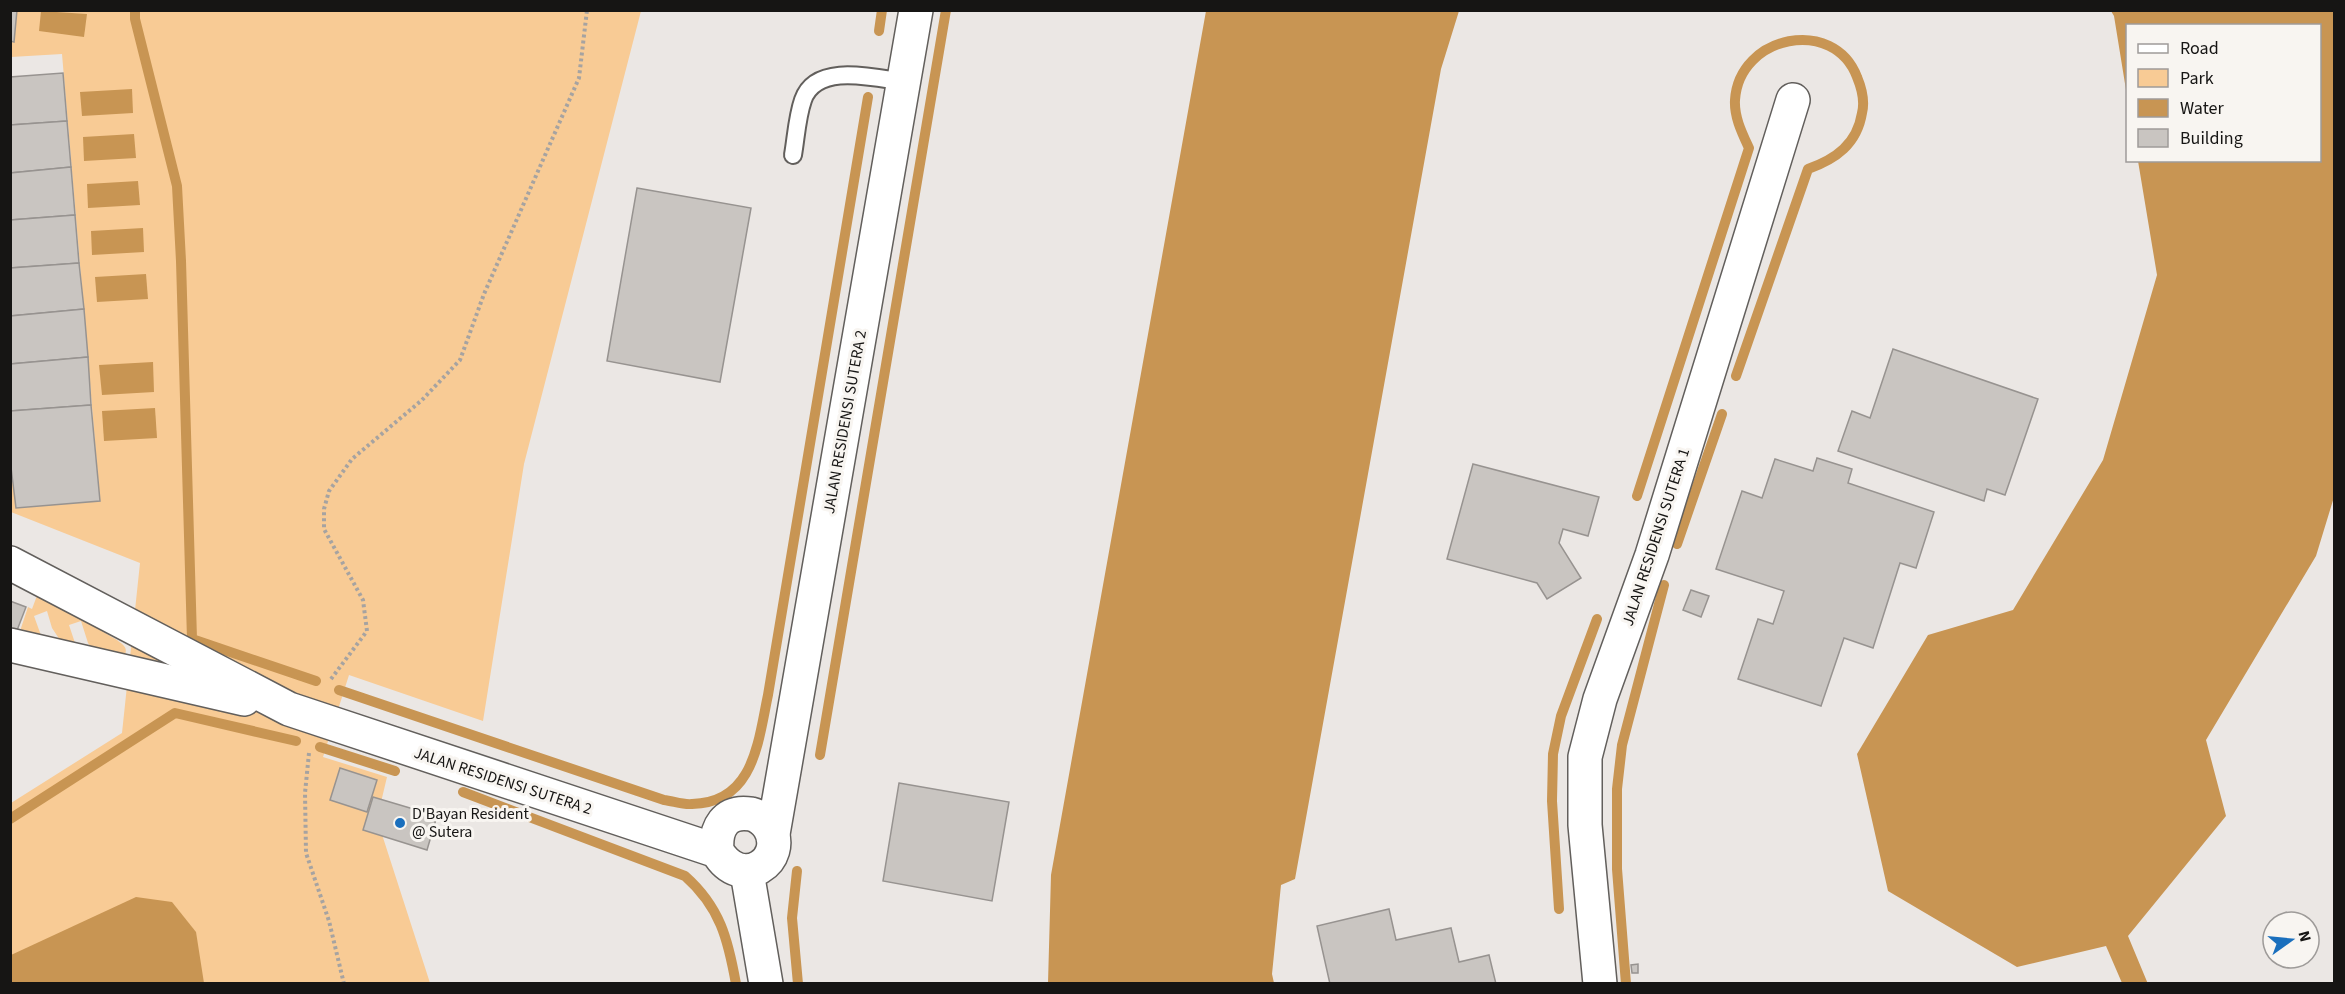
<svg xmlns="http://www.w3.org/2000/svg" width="2345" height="994" viewBox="0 0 2345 994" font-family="'Source Sans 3',sans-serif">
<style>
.green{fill:#f8cb95}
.water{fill:#c89553}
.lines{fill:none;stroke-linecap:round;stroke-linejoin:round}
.stream{stroke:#c89553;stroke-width:10}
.building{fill:#c9c5c1;stroke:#979390;stroke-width:1.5}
.lane-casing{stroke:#625f5c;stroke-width:20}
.street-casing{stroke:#625f5c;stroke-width:36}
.path{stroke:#a6a3a1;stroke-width:4;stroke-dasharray:3 3;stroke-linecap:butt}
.lane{stroke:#fff;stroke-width:16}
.street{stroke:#fff;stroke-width:33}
.poi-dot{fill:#1a6fbd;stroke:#f8f5f1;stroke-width:2}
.labels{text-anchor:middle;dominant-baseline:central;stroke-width:6;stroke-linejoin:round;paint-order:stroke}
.street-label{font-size:16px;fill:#161514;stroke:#f8f5f1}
.poi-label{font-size:16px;fill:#161514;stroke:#f8f5f1;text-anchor:start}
</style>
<rect width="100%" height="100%" fill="#ebe7e4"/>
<g class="green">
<path d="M17,11h624l-117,453 -41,257 -134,-46 -26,82 64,20 -10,42 53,164h-419v-180l111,-70 18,-170 -129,-51v-53l6,49 83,-7 -38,-447 -51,3v-16h3z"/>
<path d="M38,593l79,47c6,5 11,7 8,15l-32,-5 -5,-7 -7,-22 -12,4 8,24 -13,-3 -12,-18 -5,-17 -13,5 9,25 -24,-7 9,-27 4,2z"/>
</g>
<g class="water">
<path d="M41,11l46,3 -3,23 -45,-6z"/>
<path d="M1206,11h253l-18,58 -146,810 -14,6 -9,89 2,9h-226l3,-108z"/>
<path d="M2111,11h223v486l-18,59 -110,184 20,76 -98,120 20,48 -26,-1 -16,-37 -89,21 -129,-76 -31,-137 71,-119 85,-25 90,-150 54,-185 -19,-114 182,-1v-134h-192l-1,70 -13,-80z"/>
<path d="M132,89l1,24 -51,3 -2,-24z"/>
<path d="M134,134l2,24 -52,3 -1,-24z"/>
<path d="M138,181l2,24 -52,3 -1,-24z"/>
<path d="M143,228l1,24 -52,3 -1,-24z"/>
<path d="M146,274l2,25 -51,3 -2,-25z"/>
<path d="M153,362l1,30 -52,3 -3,-30z"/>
<path d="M155,408l2,30 -53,3 -2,-30z"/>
<path d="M136,897l36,5 24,30 8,51h-193v-28z"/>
</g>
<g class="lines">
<g class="stream">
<path d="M135,10v9l42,167 4,75 11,378 124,42"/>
<path d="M879,31l3,-21"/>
<path d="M1637,496l112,-348c-7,-15 -15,-31 -14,-48 4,-65 99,-84 122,-23 5,12 8,24 5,36 -5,31 -26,46 -54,56l-72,207"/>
<path d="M1677,544l45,-130"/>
<path d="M339,690l325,110c9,1 19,5 28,4 62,-1 66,-62 76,-109l100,-598"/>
<path d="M320,747l75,24"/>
<path d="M820,755l126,-745"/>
<path d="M463,792l222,84c35,31 43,63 51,108"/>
<path d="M10,819l165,-106 121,28"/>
<path d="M797,871l-5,47 6,66"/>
<path d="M1559,909l-7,-108 1,-47 8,-38 36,-97"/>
<path d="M1626,984l-9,-115v-80l5,-44 42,-160"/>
</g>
</g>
<g class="building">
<path d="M10,10h7l-3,32 -4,-1z"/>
<path d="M63,73l4,48 -57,4v-48z"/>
<path d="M67,121l4,46 -61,6v-48z"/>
<path d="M71,167l4,48 -65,5v-47z"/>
<path d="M637,188l114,20 -31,174 -113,-21z"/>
<path d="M75,215l4,48 -69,5v-48z"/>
<path d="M79,263l5,46 -74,7v-48z"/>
<path d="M84,309l4,48 -78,7v-48z"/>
<path d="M1893,349l145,50 -33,96 -18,-6 -3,12 -146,-50 14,-40 18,7z"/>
<path d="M88,357l3,48 -81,6v-47z"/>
<path d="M91,405l9,96 -84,7 -6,-49v-48z"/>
<path d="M1817,458l35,11 -4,14 86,29 -18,56 -16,-5 -27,85 -29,-10 -23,68 -83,-27 20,-60 15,5 11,-33 -68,-22 26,-78 20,7 13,-39 38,12z"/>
<path d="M1473,464l126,33 -11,39 -25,-7 -4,14 22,35 -34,21 -10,-16 -90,-24z"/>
<path d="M1691,590l18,6 -8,21 -18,-7z"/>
<path d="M10,601l16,6 -10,26 -6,-3z"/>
<path d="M340,768l37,12 -10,32 -37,-12z"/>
<path d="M899,783l110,19 -17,99 -109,-20z"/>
<path d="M373,797l64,19 -10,34 -64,-20z"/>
<path d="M1389,909l7,31 55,-12 8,34 30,-7 7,29h-166l-13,-58z"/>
<path d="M1638,964v9h-6l-1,-8z"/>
</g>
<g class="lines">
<g class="lane-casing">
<path id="lane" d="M793,155c3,-17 4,-38 10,-55 13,-38 72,-22 101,-18"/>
</g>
<g class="street-casing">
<g id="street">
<path d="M10,563l279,146 428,142c24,42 72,9 52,-24 -4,-6 -10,-11 -18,-13 -26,-4 -36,14 -34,37"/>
<path d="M10,645l234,54"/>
<path d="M773,834l143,-824"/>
<path d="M747,872l19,112"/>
<path d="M1600,984l-15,-159v-68l15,-58 52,-144 141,-455"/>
</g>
</g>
<g class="path">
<path d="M331,679l36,-48 -4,-31 -39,-71v-20l5,-18 23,-32 70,-59 38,-40 24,-66 95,-216 8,-68"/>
<path d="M309,753l-4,40 1,60 23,68 15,63"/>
</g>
<use href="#lane" class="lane"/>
<use href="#street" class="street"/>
</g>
<circle class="poi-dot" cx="400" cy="823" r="6"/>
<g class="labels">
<g class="street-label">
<text transform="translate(845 422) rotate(-80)">JALAN RESIDENSI SUTERA 2</text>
<text transform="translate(1656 537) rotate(-72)">JALAN RESIDENSI SUTERA 1</text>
<text transform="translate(503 781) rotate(18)">JALAN RESIDENSI SUTERA 2</text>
</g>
<g class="poi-label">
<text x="412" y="814">D'Bayan Resident<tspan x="412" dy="18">@ Sutera</tspan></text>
</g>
</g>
<rect width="2345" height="994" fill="none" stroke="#161514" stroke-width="24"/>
<rect x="2126" y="24" width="195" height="138" fill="#f8f5f1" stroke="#9e9b99" stroke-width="1.5"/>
<rect x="2138" y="44" width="30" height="9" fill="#ffffff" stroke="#9e9b99" stroke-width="1.5"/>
<text x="2180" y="54" font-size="18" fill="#161514">Road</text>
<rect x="2138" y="69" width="30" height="18" fill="#f8cb95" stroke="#9e9b99" stroke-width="1.5"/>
<text x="2180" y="84" font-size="18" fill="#161514">Park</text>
<rect x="2138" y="99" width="30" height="18" fill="#c89553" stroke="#9e9b99" stroke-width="1.5"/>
<text x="2180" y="114" font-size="18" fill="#161514">Water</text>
<rect x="2138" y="129" width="30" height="18" fill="#c9c5c1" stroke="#9e9b99" stroke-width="1.5"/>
<text x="2180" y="144" font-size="18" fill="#161514">Building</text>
<g transform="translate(2291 940) rotate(75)"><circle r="28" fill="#f8f5f1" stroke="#9e9b99" stroke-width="1.5"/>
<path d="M0-4.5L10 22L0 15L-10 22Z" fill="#1a6fbd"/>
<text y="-9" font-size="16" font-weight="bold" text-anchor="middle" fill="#161514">N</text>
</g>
</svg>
